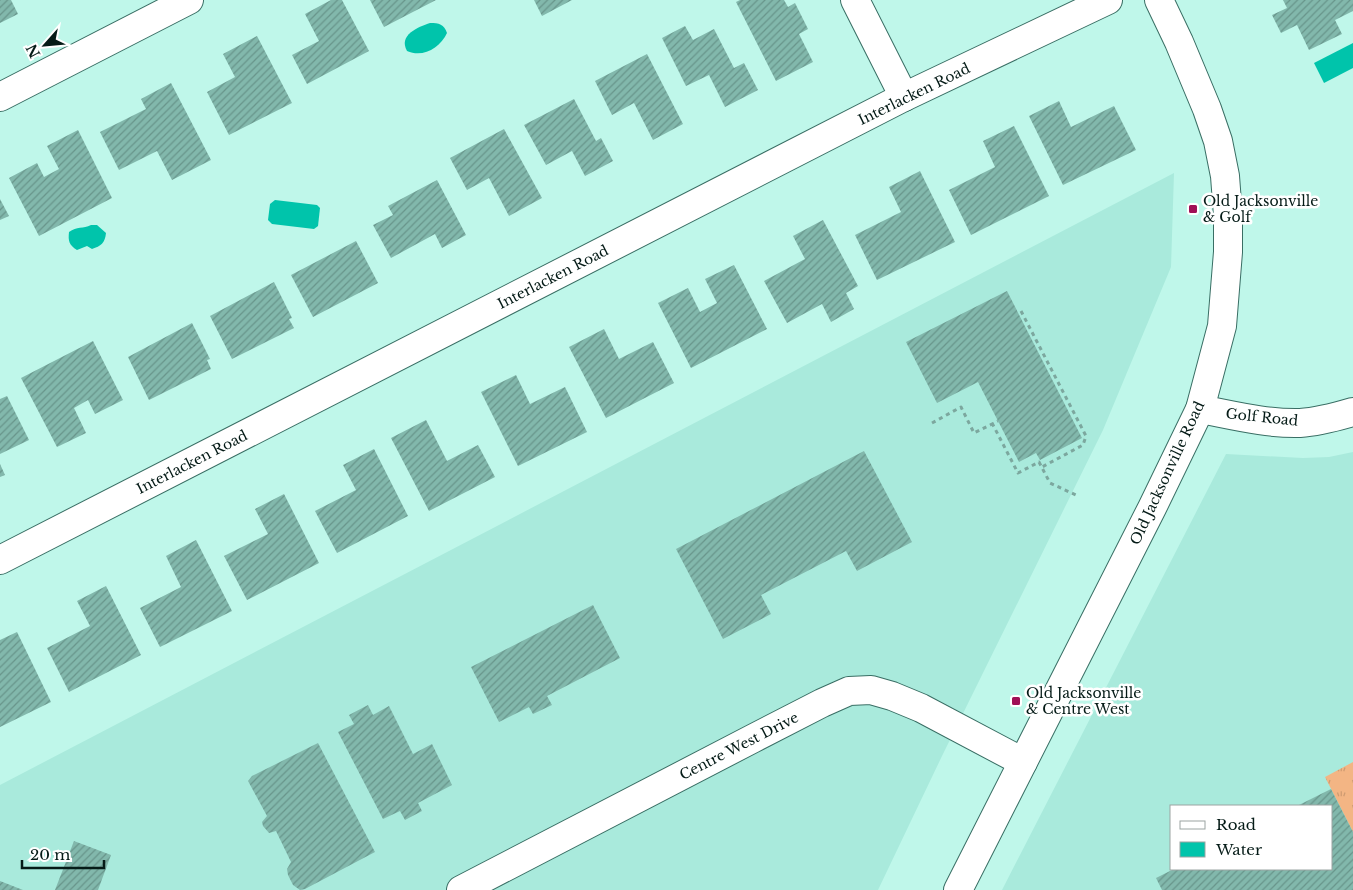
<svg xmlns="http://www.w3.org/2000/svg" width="1353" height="890" viewBox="0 0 1353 890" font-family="'Libre Baskerville',serif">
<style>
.built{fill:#a9eadc;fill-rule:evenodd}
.grass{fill:url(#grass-tufts)}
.water{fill:#00c4ab}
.building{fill:url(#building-hatch)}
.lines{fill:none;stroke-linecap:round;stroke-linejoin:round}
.minor-casing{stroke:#396e64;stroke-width:30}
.path{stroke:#7ca79e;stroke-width:3;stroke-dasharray:4 4;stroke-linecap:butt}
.minor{stroke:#fff;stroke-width:28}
.poi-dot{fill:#a00f56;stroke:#fff;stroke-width:2}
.labels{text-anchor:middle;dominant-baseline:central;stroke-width:5;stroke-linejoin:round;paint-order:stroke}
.street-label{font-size:14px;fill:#051b17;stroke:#fff}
.poi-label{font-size:14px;fill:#051b17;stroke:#fff;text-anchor:start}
</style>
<defs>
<pattern id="grass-tufts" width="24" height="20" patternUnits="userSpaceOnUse" patternTransform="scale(1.25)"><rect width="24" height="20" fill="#f3b584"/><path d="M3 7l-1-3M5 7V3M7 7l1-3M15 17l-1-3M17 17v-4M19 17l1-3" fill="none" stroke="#cf9b71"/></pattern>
<pattern id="building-hatch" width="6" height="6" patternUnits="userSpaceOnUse" patternTransform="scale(1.25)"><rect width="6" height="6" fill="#82b8ac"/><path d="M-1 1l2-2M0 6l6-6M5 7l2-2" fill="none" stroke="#68958b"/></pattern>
</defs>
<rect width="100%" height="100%" fill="#bff7ea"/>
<g class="built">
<path d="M1174,173l-3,94 -68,163 -161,326 -64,134h-878v-105z"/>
<path d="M1353,452v438h-351l224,-436 77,4 26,-1zM1172,806h160v63h-160z"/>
</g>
<path class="grass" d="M1353,762v70l-28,-55z"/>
<g class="water">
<path d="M430,23c9,0 14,1 17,10 -7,15 -24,25 -40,18 -9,-16 11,-24 23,-28z"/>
<path d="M1353,43v25l-29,15 -10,-20z"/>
<path d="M275,200l42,5 3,3 -2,18 -4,3 -42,-5 -4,-4 2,-16z"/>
<path d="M91,225h6l9,8c-1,10 -5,13 -14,16l-5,-3 -10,4c-8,-5 -9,-9 -8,-18 8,-6 14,-3 22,-7z"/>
</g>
<g class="building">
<path d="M0,0h11l7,14 -18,9z"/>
<path d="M331,0h11l27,51 -62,33 -15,-29 27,-14 -14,-27z"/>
<path d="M370,0h66l-52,27z"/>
<path d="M534,0h38l-30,16z"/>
<path d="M740,0h44l4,7 7,-4 13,26 -9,5 14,28 -37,19 -40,-79z"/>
<path d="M1283,0h70v11l-18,9 7,14 -33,16 -12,-25 -16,8 -9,-18 15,-7z"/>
<path d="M685,26l8,14 21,-11 20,39 10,-5 14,27 -33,17 -16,-32 -23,11 -24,-48z"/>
<path d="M257,36l35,67 -63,32 -22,-43 28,-15 -12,-23z"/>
<path d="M647,54l36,70 -30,16 -19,-37 -22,12 -17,-34z"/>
<path d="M171,83l40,77 -39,20 -15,-29 -38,19 -19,-38 46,-23 -5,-10z"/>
<path d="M574,99l22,42 5,-3 12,23 -28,15 -13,-25 -26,14 -22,-40z"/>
<path d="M1059,101l12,26 43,-21 22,44 -73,35 -34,-69z"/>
<path d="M1014,126l35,70 -78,39 -22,-45 46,-23 -12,-26z"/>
<path d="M504,129l38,69 -33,18 -20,-38 -22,12 -17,-32z"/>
<path d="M78,130l34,68 -73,38 -30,-58 28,-15 7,14 15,-8 -12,-23z"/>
<path d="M920,171l35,71 -78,38 -22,-45 46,-23 -12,-25z"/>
<path d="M437,180l29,55 -24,13 -7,-14 -44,24 -18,-33 20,-10 -5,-9z"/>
<path d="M0,199l9,17 -9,4z"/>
<path d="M823,220l35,66 -12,7 8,16 -23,13 -9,-18 -35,19 -23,-42 41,-22 -12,-23z"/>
<path d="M356,241l22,42 -65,34 -22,-42z"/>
<path d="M734,265l33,64 -76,39 -33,-65 30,-15 12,24 17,-9 -12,-24z"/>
<path d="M274,282l18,36 -3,1 5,9 -62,31 -22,-43z"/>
<path d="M1007,291l75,147 -42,22 -4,-7 -17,9 -41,-80 -41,21 -31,-61z"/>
<path d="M192,323l18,36 -3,1 4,9 -62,31 -21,-43z"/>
<path d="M604,329l15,30 34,-17 21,41 -68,35 -37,-71z"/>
<path d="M93,341l30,59 -28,14 -7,-14 -14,8 12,25 -29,14 -36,-69z"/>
<path d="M516,375l14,29 35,-17 22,45 -69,34 -37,-74z"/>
<path d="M7,396l22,44 -29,14v-55z"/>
<path d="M426,420l21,41 31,-16 17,32 -66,34 -38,-73z"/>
<path d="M374,449l34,67 -71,37 -22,-42 41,-21 -13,-25z"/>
<path d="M864,451l48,91 -55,29 -11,-20 -85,44 10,19 -48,25 -47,-90z"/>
<path d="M0,464l5,11 -5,2z"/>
<path d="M284,494l35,69 -72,37 -23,-44 44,-22 -13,-25z"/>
<path d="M196,540l36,71 -72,36 -20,-39 41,-21 -15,-31z"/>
<path d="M106,586l35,69 -72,37 -22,-44 43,-22 -13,-25z"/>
<path d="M593,605l27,53 -73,38 5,9 -19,9 -4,-7 -30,15 -28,-55z"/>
<path d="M17,632l34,70 -51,25v-87z"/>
<path d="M368,705l5,10 16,-9 24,48 19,-10 20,41 -34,18 4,8 -17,9 -5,-9 -17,8 -45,-87 16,-8 -5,-9z"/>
<path d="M318,743l57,109 -70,37 -5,1 -7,-5 -5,-10 -1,-6 4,-7 -15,-31 -7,2 -6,-7 -1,-4 5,-6 -19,-35 4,-5z"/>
<path d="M1331,789l22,43v58h-191l-6,-12 18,-9h158v-63h-35z"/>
<path d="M74,841l37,14 -13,35h-43z"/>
<path d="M0,881l23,9h-23z"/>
</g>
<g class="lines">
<g class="minor-casing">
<g id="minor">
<path d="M855,0l49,97"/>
<path d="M0,97l189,-97"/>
<path d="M1200,409c32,6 67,15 100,14 18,-1 36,-6 53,-11"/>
<path d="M0,560l904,-463 204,-97"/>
<path d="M461,890l291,-151 70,-36 27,-12 22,-1 21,6 29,12 102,54"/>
<path d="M958,890l194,-382 48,-99 22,-83 6,-74v-36l-3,-40 -7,-35 -11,-32 -28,-67 -20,-42"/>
</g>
</g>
<g class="path">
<path d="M1021,311l65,125 -3,9 -41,22"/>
<path d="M932,423l29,-16 13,26 24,-12"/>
<path d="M992,423l26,50 21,-11 11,21 28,13"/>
</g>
<use href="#minor" class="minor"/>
</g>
<g class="poi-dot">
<rect x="1188" y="204" width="10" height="10" rx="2.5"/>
<rect x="1011" y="696" width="10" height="10" rx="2.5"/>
</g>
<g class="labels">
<g class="street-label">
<text transform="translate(914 94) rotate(-26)">Interlacken Road</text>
<text transform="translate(553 277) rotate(-27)">Interlacken Road</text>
<text transform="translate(1262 417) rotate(6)">Golf Road</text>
<text transform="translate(192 462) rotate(-27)">Interlacken Road</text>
<text transform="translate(1167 473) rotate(-65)">Old Jacksonville Road</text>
<text transform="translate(739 746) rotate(-27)">Centre West Drive</text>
</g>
<g class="poi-label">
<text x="1203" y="201">Old Jacksonville<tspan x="1203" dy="16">&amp; Golf</tspan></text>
<text x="1026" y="693">Old Jacksonville<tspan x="1026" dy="16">&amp; Centre West</tspan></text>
</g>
</g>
<rect x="1170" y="805" width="162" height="65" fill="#ffffff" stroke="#9ba4a2"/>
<rect x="1180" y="821" width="25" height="8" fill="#ffffff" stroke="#9ba4a2"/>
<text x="1216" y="830" font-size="15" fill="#051b17">Road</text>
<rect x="1180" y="842" width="25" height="15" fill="#00c4ab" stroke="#9ba4a2"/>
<text x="1216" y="855" font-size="15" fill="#051b17">Water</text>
<g transform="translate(45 45) rotate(243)" stroke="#ffffff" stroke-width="4" paint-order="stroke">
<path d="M0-4L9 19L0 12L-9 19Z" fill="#051b17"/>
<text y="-8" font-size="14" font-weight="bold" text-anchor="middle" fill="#051b17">N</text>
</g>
<path d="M22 860v8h82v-8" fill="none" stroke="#051b17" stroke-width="2.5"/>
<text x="30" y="860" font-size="15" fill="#051b17" stroke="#ffffff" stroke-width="4" paint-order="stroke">20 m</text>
</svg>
